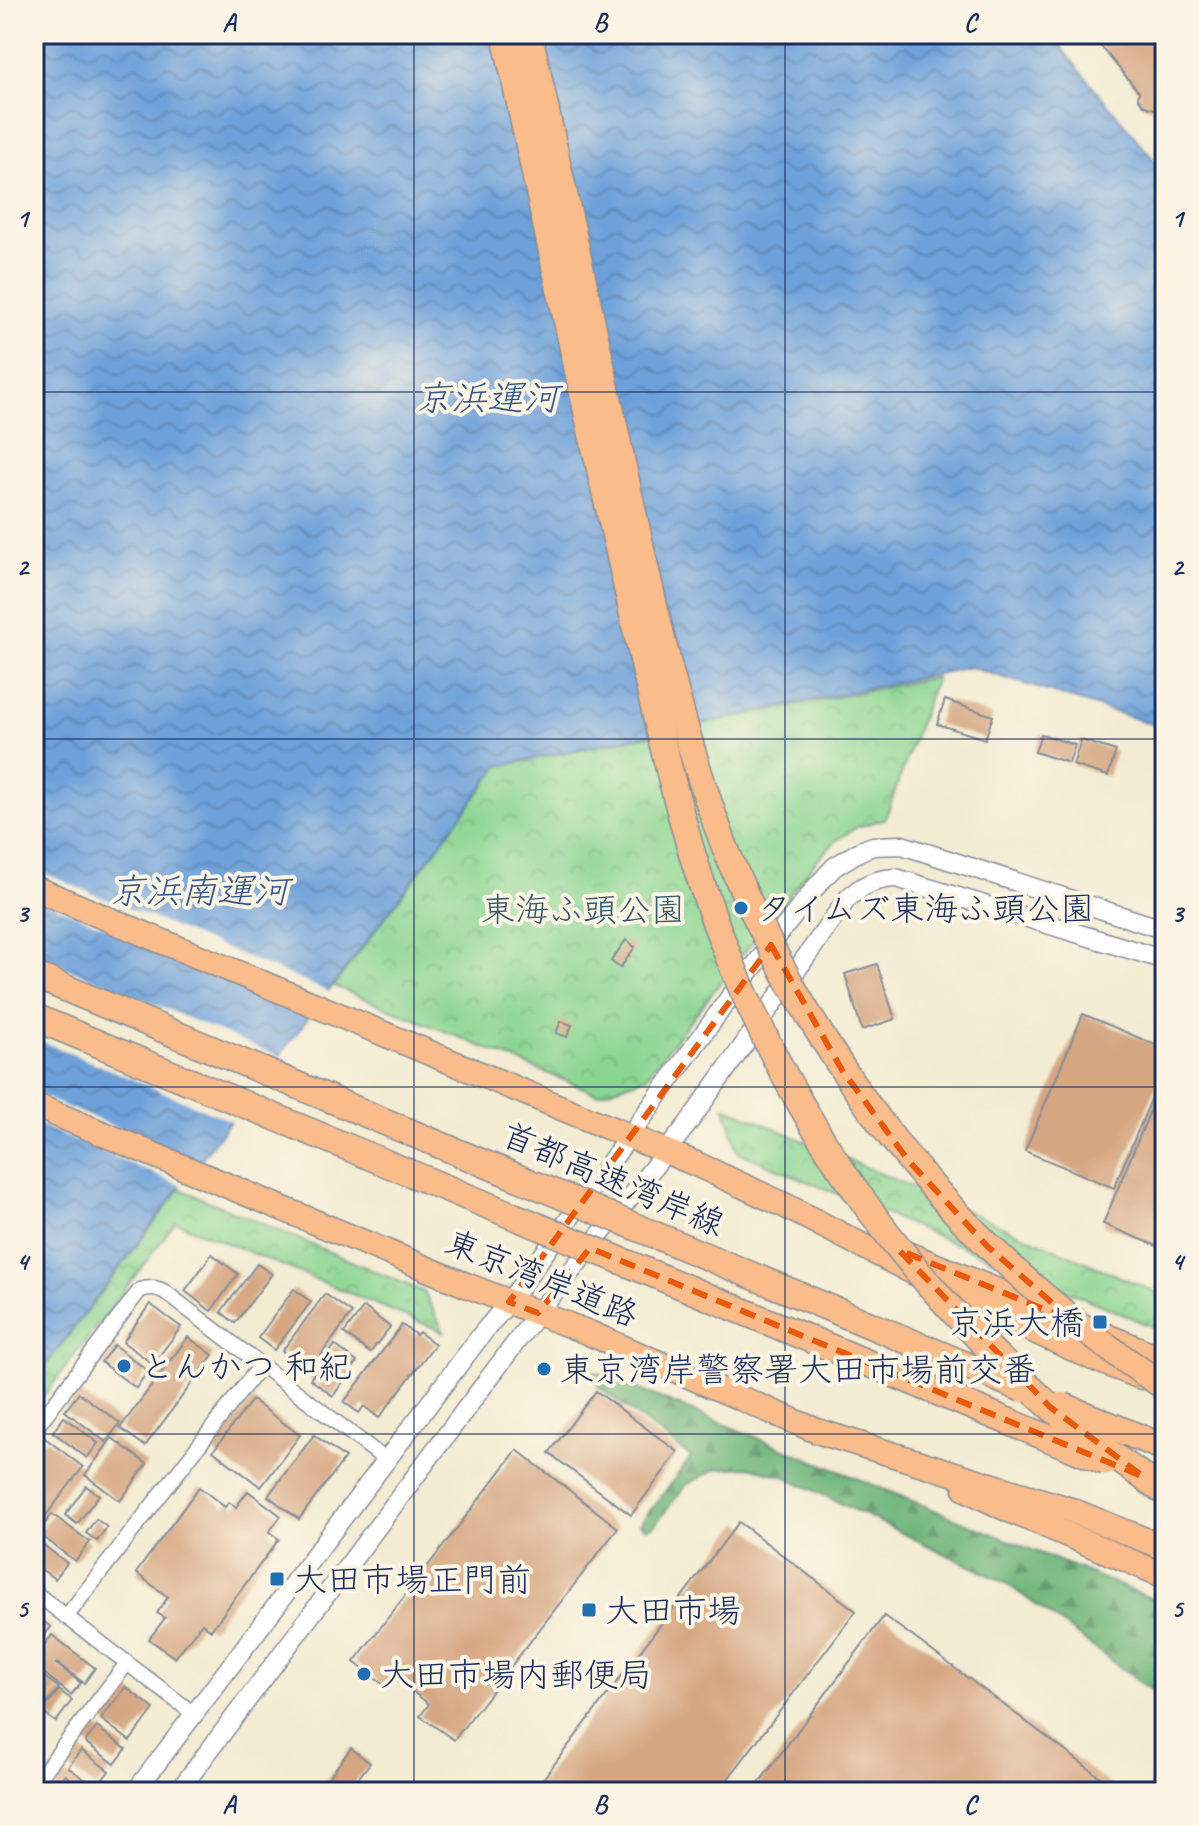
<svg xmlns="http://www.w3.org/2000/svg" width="1199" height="1826" viewBox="0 0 1199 1826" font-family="Caveat,'Klee One',sans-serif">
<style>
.forest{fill:url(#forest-firs);stroke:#46726d;stroke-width:2}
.park{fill:url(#park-crowns);stroke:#538278;stroke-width:2}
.water{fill:url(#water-waves);stroke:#44689c;stroke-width:2}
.pier{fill:#f3ebd2}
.building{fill:#d5a681}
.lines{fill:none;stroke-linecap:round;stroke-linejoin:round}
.minor-casing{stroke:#878d98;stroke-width:17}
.tertiary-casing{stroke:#878d98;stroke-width:21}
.trunk-casing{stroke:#878d98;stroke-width:27}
.minor{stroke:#fff;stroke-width:14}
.tertiary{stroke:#fff;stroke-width:18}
.trunk{stroke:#f9bc8a;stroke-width:24}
.motorway-bridge-casing{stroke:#878d98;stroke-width:29;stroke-linecap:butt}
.motorway-bridge{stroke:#f9bc8a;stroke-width:26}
.marked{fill:none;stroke:#e8590c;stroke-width:6;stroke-dasharray:16 10;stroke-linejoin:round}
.grid{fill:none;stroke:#1b2f5e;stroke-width:2;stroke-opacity:0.55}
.poi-dot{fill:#1f6fb2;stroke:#fcf5e5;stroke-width:3}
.labels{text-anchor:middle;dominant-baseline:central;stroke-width:8;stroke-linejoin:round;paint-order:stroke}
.poi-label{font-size:34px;fill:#1b2f5e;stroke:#fcf5e5;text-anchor:start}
.park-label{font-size:34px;fill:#37586b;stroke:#fcf5e5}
.street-label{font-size:34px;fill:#1b2f5e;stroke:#fcf5e5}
.water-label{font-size:36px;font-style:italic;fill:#385789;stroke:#fcf5e5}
.neatline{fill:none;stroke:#1b2f5e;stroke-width:3}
.grid-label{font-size:26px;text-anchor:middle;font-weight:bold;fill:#1b2f5e}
</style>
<defs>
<pattern id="forest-firs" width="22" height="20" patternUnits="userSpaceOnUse" patternTransform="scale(2)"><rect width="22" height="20" fill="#70b67c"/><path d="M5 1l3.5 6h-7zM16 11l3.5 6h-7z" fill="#5b9469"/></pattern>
<pattern id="park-crowns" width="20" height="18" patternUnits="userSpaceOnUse" patternTransform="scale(2)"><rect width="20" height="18" fill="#8bd592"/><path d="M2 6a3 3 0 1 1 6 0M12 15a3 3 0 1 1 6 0" fill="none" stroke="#77b780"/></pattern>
<pattern id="water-waves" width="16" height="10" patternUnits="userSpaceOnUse" patternTransform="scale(2)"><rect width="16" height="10" fill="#6ea1da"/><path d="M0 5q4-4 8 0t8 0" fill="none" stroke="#5a84b4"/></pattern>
</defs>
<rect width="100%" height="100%" fill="#fcf5e5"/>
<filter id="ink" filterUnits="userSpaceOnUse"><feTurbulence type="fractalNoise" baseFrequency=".0125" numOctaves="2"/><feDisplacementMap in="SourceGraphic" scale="16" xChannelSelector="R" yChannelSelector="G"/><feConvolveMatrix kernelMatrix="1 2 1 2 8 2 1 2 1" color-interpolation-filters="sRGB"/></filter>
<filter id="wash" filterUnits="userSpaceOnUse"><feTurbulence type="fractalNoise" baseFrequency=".006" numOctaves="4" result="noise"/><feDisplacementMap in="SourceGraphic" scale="32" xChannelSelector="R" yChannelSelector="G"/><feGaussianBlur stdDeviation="1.8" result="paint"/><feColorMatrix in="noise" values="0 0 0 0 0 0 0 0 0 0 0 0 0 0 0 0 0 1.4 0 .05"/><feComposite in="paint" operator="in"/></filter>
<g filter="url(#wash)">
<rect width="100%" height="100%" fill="#f3ebd2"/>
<path class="forest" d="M594,1371l571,233v96l-159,-117 -222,-107 -35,-9 -33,2 -30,16 -32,41 -7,2 -7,-4 51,-67 -93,-70z"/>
<g class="park">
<path d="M936,677l-51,142 -28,8 -21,14 -20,20 -170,216 -48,17 -264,-108 165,-220z"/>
<path d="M725,1107l440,189v36l-427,-180z"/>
<path d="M180,1189l244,103 20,40 -268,-110 -142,187v-28z"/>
</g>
<path class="water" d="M34,34h92l24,7 33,-7h875l5,16 102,123v555l-195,-61 -471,99 -465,614z"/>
<g class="pier">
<path d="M34,869l298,124 -17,22 -281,-118z"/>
<path d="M34,954l248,104 -48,64 -200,-84z"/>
<path d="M34,1093l169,71 -18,23 -151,-64z"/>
</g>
<g id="blocks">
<g class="building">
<path d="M1095,34h70v78l-21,-6 -6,-8 1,-6 -45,-54z"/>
<path d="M945,700l48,16 -8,23 -48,-15z"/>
<path d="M1041,734l34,11 -6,18 -34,-11z"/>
<path d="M1081,740l35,11 -8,25 -35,-11z"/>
<path d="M626,940l9,7 -15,21 -9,-7z"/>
<path d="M877,964l18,55 -33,11 -17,-56z"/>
<path d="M1083,1014l82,35v17l-51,122 -89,-37z"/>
<path d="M561,1021l11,4 -5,12 -11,-4z"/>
<path d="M1165,1075v174l-62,-25z"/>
<path d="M212,1254l26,20 -27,37 -26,-20z"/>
<path d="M257,1264l15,10 -37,49 -14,-11z"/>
<path d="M294,1289l17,13 -37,48 -16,-12z"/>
<path d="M325,1294l27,19 -43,58 -27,-20z"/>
<path d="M150,1304l31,23 -28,37 -30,-22z"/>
<path d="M364,1307l26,20 -20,26 -26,-20z"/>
<path d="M402,1325l14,10 3,-3 16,12 -56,74 -15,-12 -5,7 -15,-11z"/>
<path d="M188,1337l25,18 -68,91 -25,-18z"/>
<path d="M114,1345l34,26 -12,17 -35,-26z"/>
<path d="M335,1345l22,17 -24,34 -23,-17z"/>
<path d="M596,1391l82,61 -47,63 -82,-62z"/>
<path d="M79,1393l41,30 -14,19 -41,-31z"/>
<path d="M252,1400l48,35 -39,52 -48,-36z"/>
<path d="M64,1417l34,26 -11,15 -34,-26z"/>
<path d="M314,1435l31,23 -46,61 -31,-23z"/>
<path d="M45,1438l38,29 -49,64v-78z"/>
<path d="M112,1438l35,26 -27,37 -35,-26z"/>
<path d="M517,1450l101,78 -164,212 -34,-24 9,-12 -36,-27 -8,9 -31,-24z"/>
<path d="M86,1486l13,9 -22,29 -12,-9z"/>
<path d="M199,1487l26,20 4,-5 7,5 12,-16 33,25 -12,16 10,7 -68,91 -9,-7 -27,35 -26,-19 16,-21 -8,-5 11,-16 -32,-24z"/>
<path d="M52,1514l38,28 -15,19 -37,-28z"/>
<path d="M96,1519l11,8 -10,14 -11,-8z"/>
<path d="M739,1522l117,89 -138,181h-185z"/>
<path d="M34,1538l33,25 -12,16 -21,-15z"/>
<path d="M34,1615l17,12 -17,22z"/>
<path d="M884,1616l28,20 208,156h-368z"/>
<path d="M52,1635l43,33 -11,15 -27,-20 -1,1 25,19 -10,12 -37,-30v-6z"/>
<path d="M34,1669l25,19 -19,24 -6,-4z"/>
<path d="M126,1687l28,22 -24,32 -29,-22z"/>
<path d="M59,1690l13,10 -16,22 -14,-10z"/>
<path d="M97,1727l29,22 -11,15 -30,-22z"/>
<path d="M351,1748l19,15 -13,17 -9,12h-30z"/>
<path d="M81,1750l28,21 -13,17 -28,-21z"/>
<path d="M65,1775l23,17h-36z"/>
</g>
</g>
</g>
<g filter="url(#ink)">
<use href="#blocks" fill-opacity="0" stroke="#878d98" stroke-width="2"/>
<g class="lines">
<g class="minor-casing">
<g id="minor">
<path d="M34,1430l106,-140c10,-3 16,-3 25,2l221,168"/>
<path d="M34,1592l160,122"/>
<path d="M66,1617l195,-252"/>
<path d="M34,1785l93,-122"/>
</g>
</g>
<g class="tertiary-casing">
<g id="tertiary">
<path d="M135,1792l350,-462 24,-28 221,-305 85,-109 19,-21 26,-16 13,-5 29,-1 263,85"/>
<path d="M178,1792l360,-479 149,-188 160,-226c15,-14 28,-20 49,-21l269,82"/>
</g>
</g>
<g class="trunk-casing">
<g id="trunk">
<path d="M34,888l662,276 88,41 179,93 130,60 48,19"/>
<path d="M34,1105l432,180 123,48 228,98 254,79 94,38"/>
<path d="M905,1253l260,107"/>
<path d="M966,1489l43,21 156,66"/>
</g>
</g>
<use href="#minor" class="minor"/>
<use href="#tertiary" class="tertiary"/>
<use href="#trunk" class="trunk"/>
<g class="motorway-bridge-casing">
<g id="motorway-bridge">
<path d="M505,34c38,176 75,352 116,527 21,94 41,189 68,282 59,201 168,381 320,525 14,13 28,27 43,40 35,30 74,57 113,84"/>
<path d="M529,34c30,137 60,273 89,410 29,131 55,264 102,390 19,53 46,105 73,154 95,169 211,292 372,399"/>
<path d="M34,975l989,414"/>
<path d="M34,1017l1072,445"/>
<path d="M1063,1406l102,42"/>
</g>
</g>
<use href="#motorway-bridge" class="motorway-bridge"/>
</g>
</g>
<path class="marked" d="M771,945l71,125 66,90 79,86 86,75 -174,-71 151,157 94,70 -554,-229 -52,65 -29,-11z"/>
<path class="grid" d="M414,34v1758M785,34v1758M34,392h1131M34,739h1131M34,1087h1131M34,1434h1131"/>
<g class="poi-dot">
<circle cx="741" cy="908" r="8"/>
<rect x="1092" y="1314" width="16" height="16" rx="4"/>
<circle cx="124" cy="1366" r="8"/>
<circle cx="544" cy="1369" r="8"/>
<rect x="269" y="1571" width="16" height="16" rx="4"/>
<rect x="581" y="1602" width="16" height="16" rx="4"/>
<circle cx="364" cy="1674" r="8"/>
</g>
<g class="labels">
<g class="poi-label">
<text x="757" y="908">タイムズ東海ふ頭公園</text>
<text x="1084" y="1322" text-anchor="end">京浜大橋</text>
<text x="140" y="1366">とんかつ 和紀</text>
<text x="560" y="1369">東京湾岸警察署大田市場前交番</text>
<text x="293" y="1579">大田市場正門前</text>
<text x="605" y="1610">大田市場</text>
<text x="380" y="1674">大田市場内郵便局</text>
</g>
<g class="park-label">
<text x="583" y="909">東海ふ頭公園</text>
</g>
<g class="street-label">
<text transform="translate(613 1179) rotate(23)">首都高速湾岸線</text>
<text transform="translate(542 1278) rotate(22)">東京湾岸道路</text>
</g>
<g class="water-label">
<text x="487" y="398">京浜運河</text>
<text x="199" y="891">京浜南運河</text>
</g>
</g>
<rect width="1199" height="1826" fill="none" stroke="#fcf5e5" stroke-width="88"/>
<rect x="44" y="44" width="1111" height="1738" class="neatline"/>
<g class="grid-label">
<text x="229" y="31">A</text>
<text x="600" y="31">B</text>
<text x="970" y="31">C</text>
<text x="22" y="227">1</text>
<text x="1177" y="227">1</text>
<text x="22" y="575">2</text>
<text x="1177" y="575">2</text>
<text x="22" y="922">3</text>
<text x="1177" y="922">3</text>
<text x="22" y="1270">4</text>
<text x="1177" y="1270">4</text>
<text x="22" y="1617">5</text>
<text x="1177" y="1617">5</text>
<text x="229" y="1813">A</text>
<text x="600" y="1813">B</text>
<text x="970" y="1813">C</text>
</g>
</svg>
